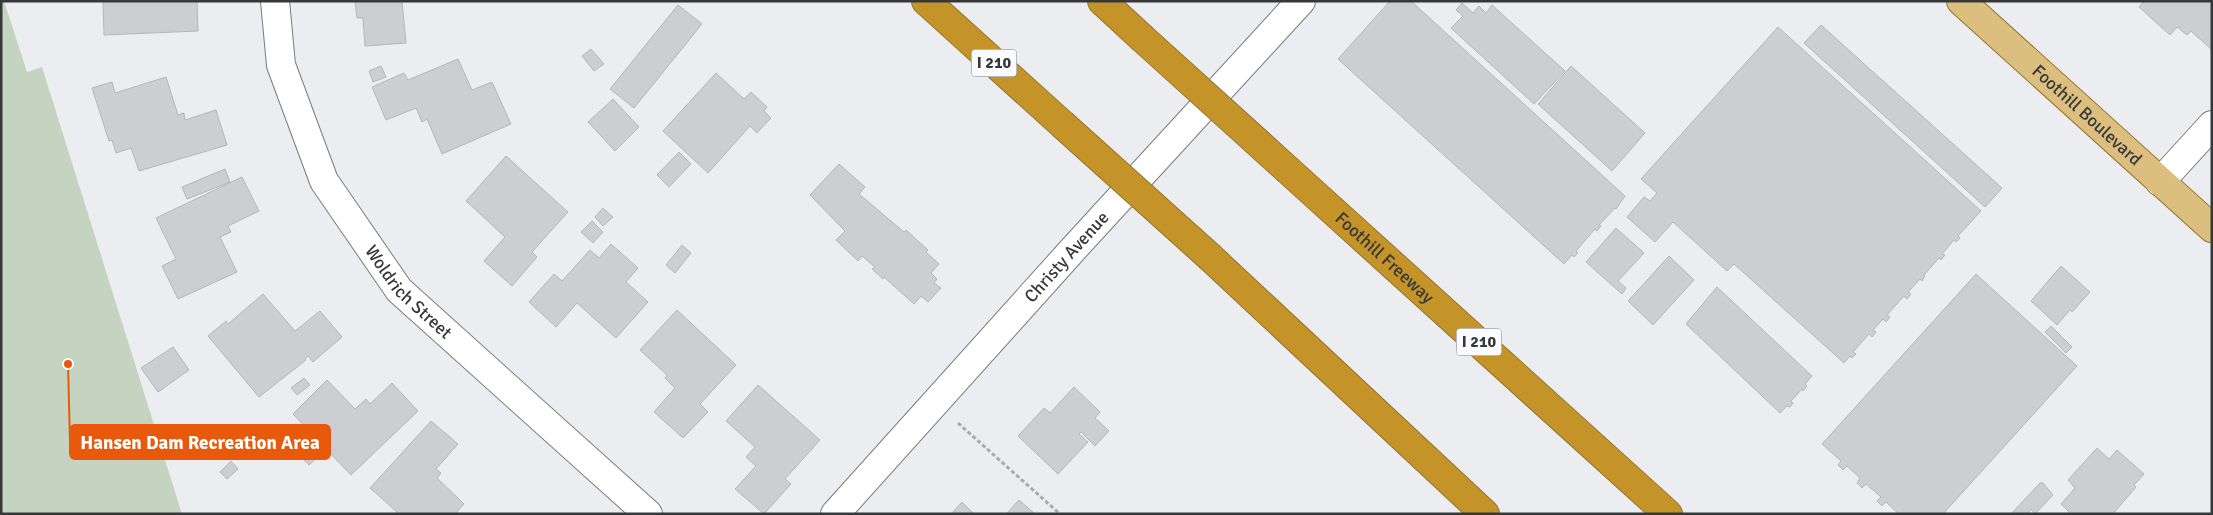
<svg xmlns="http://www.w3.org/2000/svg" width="2213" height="515" viewBox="0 0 2213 515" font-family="Signika,sans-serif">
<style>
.green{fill:#c5d4c1}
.building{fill:#cdced1;stroke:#b5b6ba}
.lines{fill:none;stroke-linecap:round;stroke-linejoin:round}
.minor-casing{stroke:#7a7b7e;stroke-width:30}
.primary-casing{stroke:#93742f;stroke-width:30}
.motorway-casing{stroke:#93742f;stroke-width:30}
.path{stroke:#a9aaad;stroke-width:3;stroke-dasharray:4 2.5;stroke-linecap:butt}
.minor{stroke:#fff;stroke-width:28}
.primary{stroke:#dcbf7f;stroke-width:28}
.motorway{stroke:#c59429;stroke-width:28}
.motorway-bridge-casing{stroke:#93742f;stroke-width:30;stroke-linecap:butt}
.motorway-bridge{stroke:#c59429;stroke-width:28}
.labels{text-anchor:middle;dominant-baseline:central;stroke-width:5;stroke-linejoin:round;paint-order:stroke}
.shield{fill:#f9fbfe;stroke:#717274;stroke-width:1}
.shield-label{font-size:16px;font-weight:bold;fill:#373839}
.street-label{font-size:18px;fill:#373839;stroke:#f9fbfe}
.leader{fill:none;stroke:#e8590c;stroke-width:2}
.callout-dot{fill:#e8590c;stroke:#f9fbfe;stroke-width:2}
.callout{fill:#e8590c;stroke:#e8590c;stroke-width:2}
.callout-label{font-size:19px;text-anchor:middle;font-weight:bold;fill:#fff}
</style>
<rect width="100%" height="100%" fill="#ecedf1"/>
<path class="green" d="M1,1h3l23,71 15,-5 140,447h-181z"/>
<g class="building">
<path d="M103,1h94l1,30 -94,4z"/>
<path d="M355,1h47l4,42 -41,3 -2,-28h-6z"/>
<path d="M1390,1h21l214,195 -9,13 -1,-1 -16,17 2,1 -4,5 -2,-2 -19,22 2,2 -4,4 -2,-2 -8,9 -226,-205z"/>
<path d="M2144,1h68v49l-21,-19 -4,4 -10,-8 -7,8 -31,-28z"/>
<path d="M1462,3l11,10 6,-7 7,7 6,-8 73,66 -31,33 -83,-76 12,-12 -7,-6z"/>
<path d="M678,5l24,19 -68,84 -24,-19z"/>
<path d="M1821,25l181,163 -17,19 -181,-164z"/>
<path d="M1778,27l203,184 -23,25 2,2 -4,4 -2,-2 -12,14 3,1 -4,5 -2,-2 -15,17 1,1 -3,5 -2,-2 -12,13 3,2 -4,5 -3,-3 -17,19 3,2 -4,5 -3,-3 -10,11 3,2 -4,5 -3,-3 -16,18 3,2 -4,4 -2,-2 -6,7 -110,-99 -7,7 -54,-49 -18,20 -28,-25 17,-20 6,4 7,-8 -16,-14z"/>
<path d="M591,49l13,15 -10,7 -12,-15z"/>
<path d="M458,59l14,31 20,-8 19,42 -69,30 -15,-35 -5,3 -6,-14 -30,12 -14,-33 32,-14 4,7z"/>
<path d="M381,66l5,11 -13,5 -4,-11z"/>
<path d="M1571,66l74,67 -33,38 -74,-67z"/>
<path d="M716,73l28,26 7,-7 16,15 -3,4 7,7 -14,15 -7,-7 -42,47 -45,-42z"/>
<path d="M166,77l12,38 6,-2 1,7 31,-10 11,35 -88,26 -8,-23 -15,5 -4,-13 -3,1 -17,-53 20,-6 3,11z"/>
<path d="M613,99l26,28 -24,24 -27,-29z"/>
<path d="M679,152l12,12 -22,23 -12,-12z"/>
<path d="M506,156l62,56 -36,40 5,5 -25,29 -28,-25 21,-24 -39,-36z"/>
<path d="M839,164l26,23 -6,7 45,38 2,-2 22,20 -2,2 13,12 -8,9 6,6 -3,4 7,5 -13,14 -7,-6 -7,8 -30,-27 -1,2 -11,-10 3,-2 -13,-11 -4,5 -22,-21 9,-9 -35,-36z"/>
<path d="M225,169l5,13 -43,17 -5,-12z"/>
<path d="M242,177l17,34 -31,15 3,6 -11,5 17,35 -59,27 -16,-33 14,-7 -20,-41z"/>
<path d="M603,208l10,9 -10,9 -8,-9z"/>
<path d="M592,221l11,11 -10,11 -12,-11z"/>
<path d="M1616,228l28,25 -26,28 8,7 -4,6 -36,-32z"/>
<path d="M611,244l27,24 -12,14 22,20 -32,36 -39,-35 -21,24 -27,-25 25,-28 8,7 28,-31 9,8z"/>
<path d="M682,245l9,8 -16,20 -9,-8z"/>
<path d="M1669,256l25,24 -41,45 -25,-24z"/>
<path d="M2061,266l29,26 -18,20 -2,-2 -13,15 -26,-24z"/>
<path d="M1976,274l101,92 -134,148h-44l-13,-12 -4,4 -5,-5 4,-4 -15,-13 -4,4 -5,-5 3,-5 -13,-12 -4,4 -5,-5 3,-4 -19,-17z"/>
<path d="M1717,287l95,89 -7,8 2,2 -4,5 -1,-2 -11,12 2,2 -3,4 -3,-1 -7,7 -94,-89z"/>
<path d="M263,294l32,37 25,-20 22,26 -29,25 -5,-6 -3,3 1,1 -47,37 -51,-61 18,-15 2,3z"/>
<path d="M677,310l59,55 -36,39 8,8 -25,26 -29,-26 21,-24 -10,-10 2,-3 -27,-25z"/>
<path d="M2051,326l21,21 -6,6 -21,-21z"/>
<path d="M173,347l16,23 -31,22 -17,-24z"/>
<path d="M304,378l6,7 -13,10 -6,-7z"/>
<path d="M327,380l28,29 11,-10 4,5 22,-21 26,28 -67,64 -25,-26 -17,16 -17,-17 17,-17 -16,-17z"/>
<path d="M758,385l62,55 -35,39 6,5 -27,30 -29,-25 21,-23 -10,-9 9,-10 -29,-26z"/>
<path d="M1074,387l26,25 -5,6 14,13 -14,15 -14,-14 -2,2 9,8 -30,32 -40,-38 26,-28 6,5z"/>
<path d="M431,421l27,23 -22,25 5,4 -4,5 27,26 -9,10h-60l2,-2 -27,-24z"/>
<path d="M2097,448l12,11 8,-9 27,24 -10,11 2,2 -23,27h-42l-10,-10 14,-16 -7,-8z"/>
<path d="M231,461l7,8 -11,10 -7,-7z"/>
<path d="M2040,483h3l10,12 -18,19 -4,-5 -4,5h-16z"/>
<path d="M1019,500l16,14h-29z"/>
<path d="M962,502l12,12h-23z"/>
</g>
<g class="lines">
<g class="minor-casing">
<g id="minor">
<path id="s1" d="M275,1l6,64 43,116 75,109 249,224"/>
<path d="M2160,182l52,-57"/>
<path id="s2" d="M835,514l242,-269 224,-244"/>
</g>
</g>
<g class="primary-casing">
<g id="primary">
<path id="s3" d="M1961,1l251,227"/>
</g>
</g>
<g class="motorway-casing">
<g id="motorway">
<path d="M926,1l136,123"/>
<path d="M1102,1l39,36"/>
<path id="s4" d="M1289,171l379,343"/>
<path d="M1211,258l274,256"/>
</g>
</g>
<path class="path" d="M958,423l102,91"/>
<use href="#minor" class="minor"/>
<use href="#primary" class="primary"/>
<use href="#motorway" class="motorway"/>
<g class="motorway-bridge-casing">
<g id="motorway-bridge">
<path d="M1141,37l148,134"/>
<path d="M1062,124l149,134"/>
</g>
</g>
<use href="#motorway-bridge" class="motorway-bridge"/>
</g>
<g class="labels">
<g class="shield">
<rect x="971.5" y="49.5" width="45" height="27" rx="4"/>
<rect x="1456.5" y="328.5" width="45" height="27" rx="4"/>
</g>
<g class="shield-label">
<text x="994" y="63">I 210</text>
<text x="1479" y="342">I 210</text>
</g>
<g class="street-label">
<text stroke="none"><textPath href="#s3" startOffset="170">Foothill Boulevard</textPath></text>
<text stroke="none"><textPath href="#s2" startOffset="346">Christy Avenue</textPath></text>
<text stroke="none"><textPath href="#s4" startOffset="129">Foothill Freeway</textPath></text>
<text stroke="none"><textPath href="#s1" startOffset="328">Woldrich Street</textPath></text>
</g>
</g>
<path class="leader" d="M68 364L70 442"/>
<circle class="callout-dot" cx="68" cy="364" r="5"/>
<rect class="callout" x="70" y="425" width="260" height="34" rx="5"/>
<g class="callout-label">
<text x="200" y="449">Hansen Dam Recreation Area</text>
</g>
<rect width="2213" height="515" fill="none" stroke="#373839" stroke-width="5"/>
</svg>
